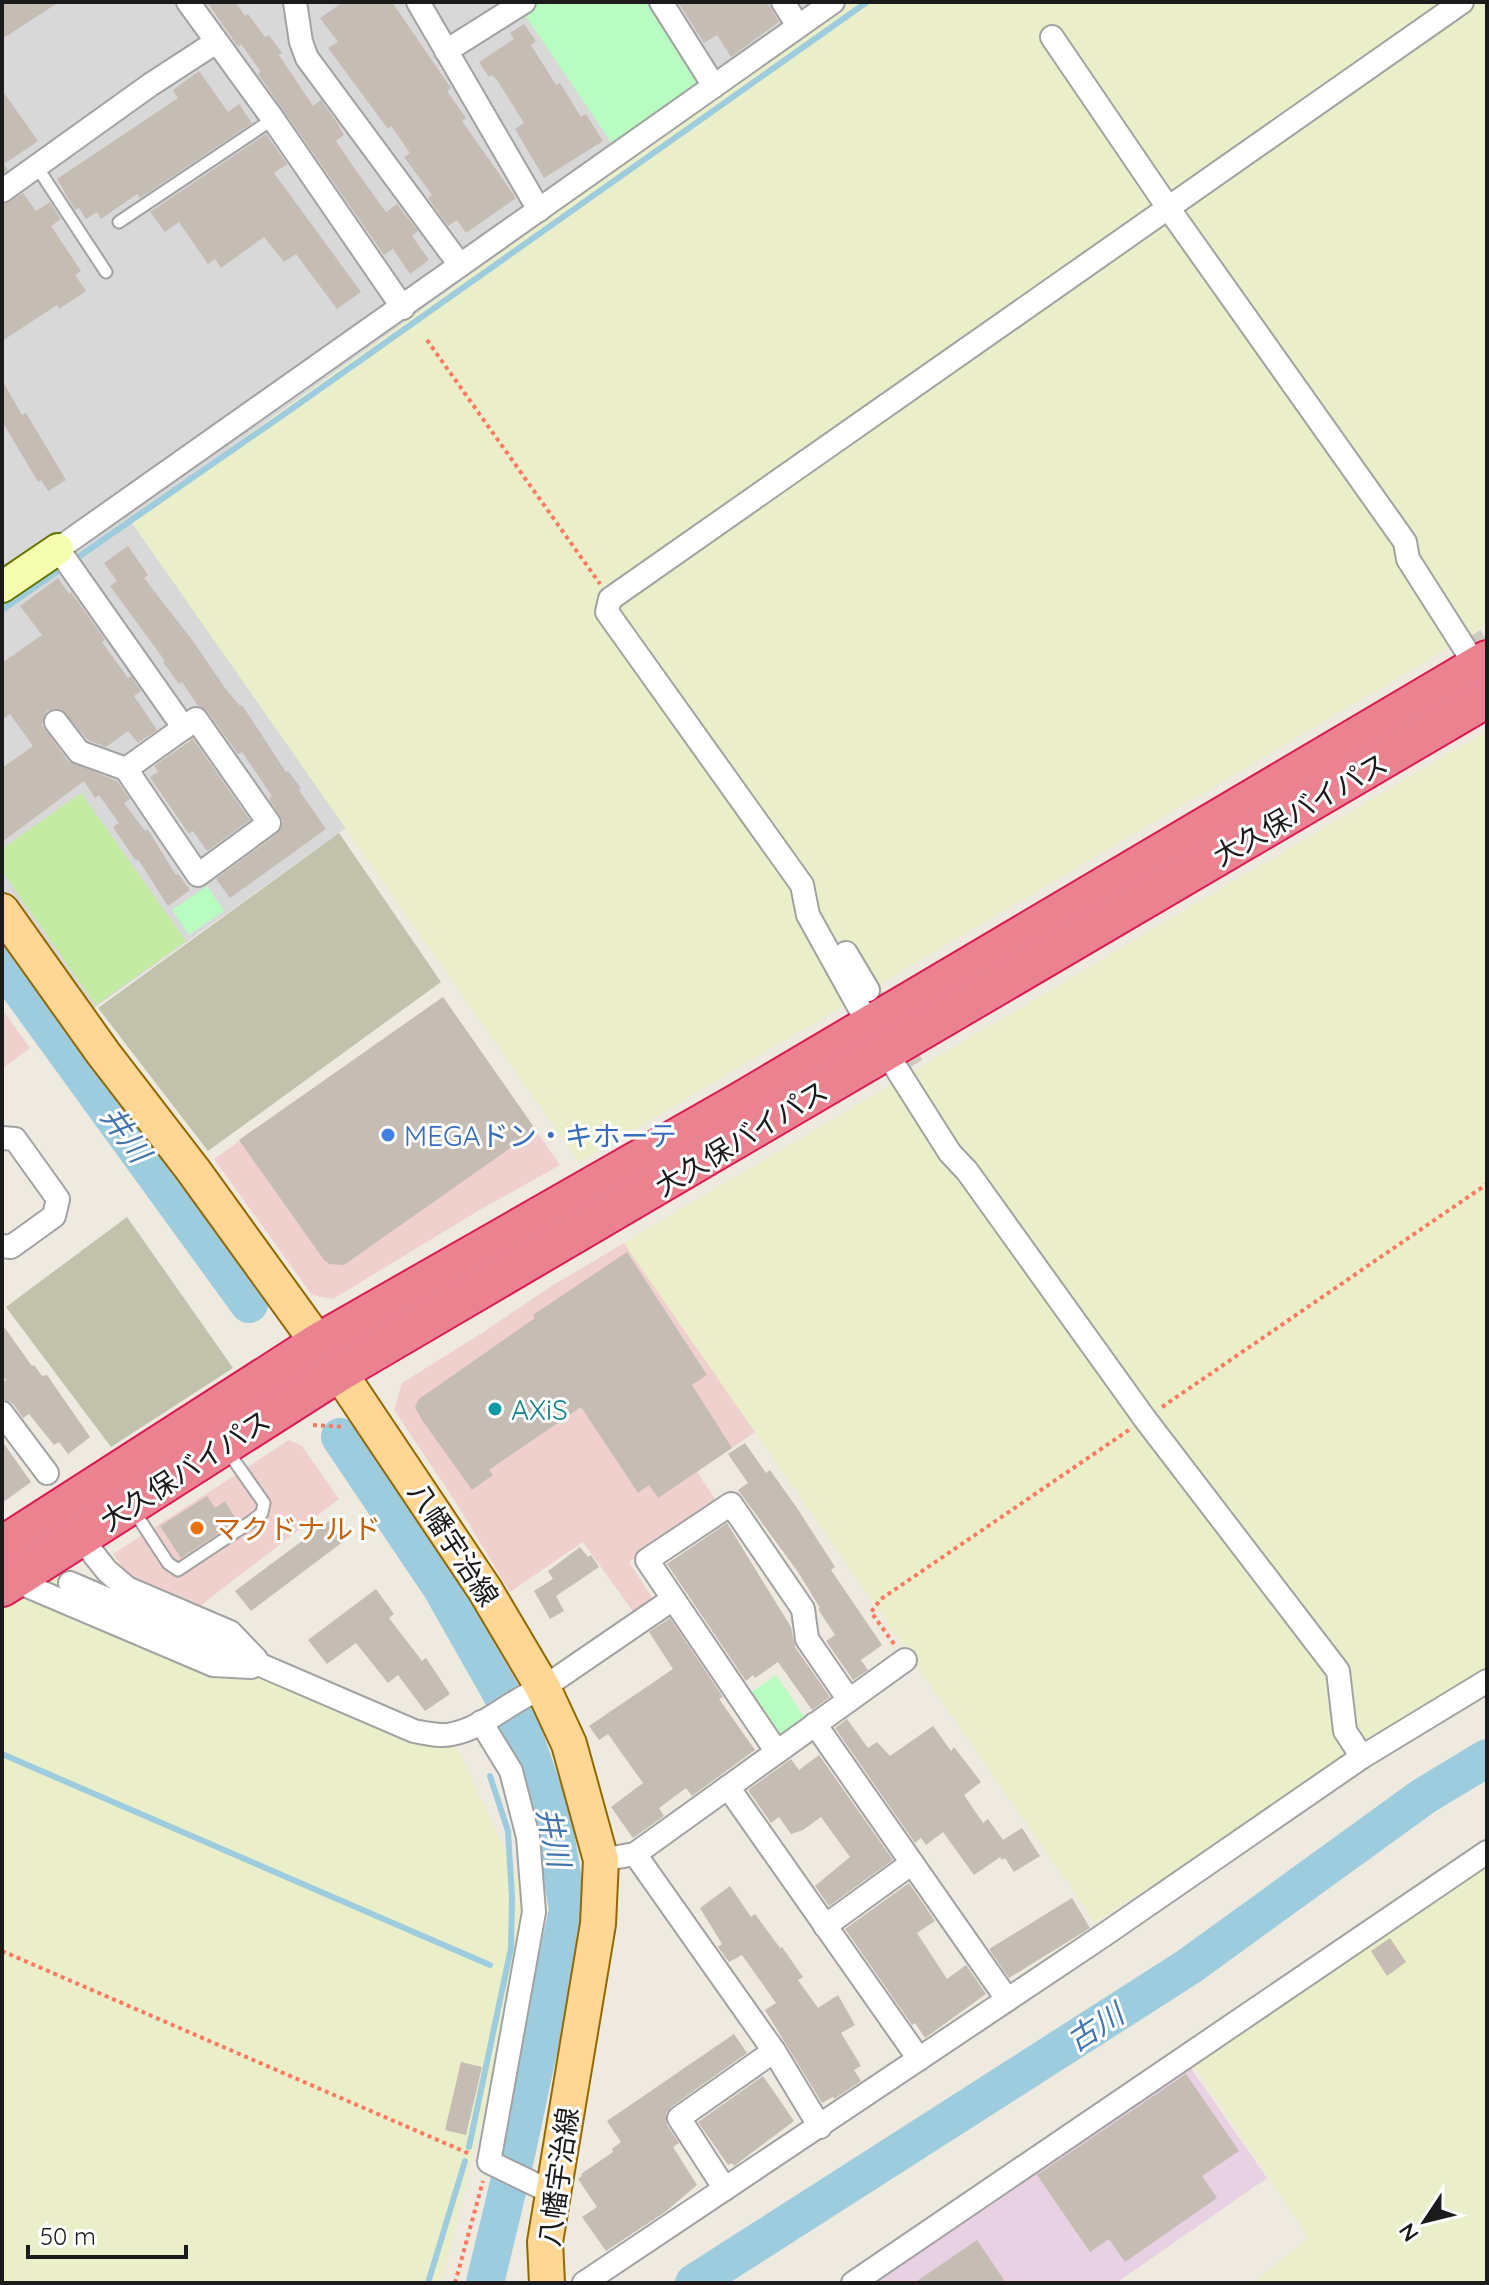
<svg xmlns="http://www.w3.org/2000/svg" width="1489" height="2285" viewBox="0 0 1489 2285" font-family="Quicksand,'Noto Sans JP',sans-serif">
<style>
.residential{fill:#d9d8d8}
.commercial{fill:#f0d0cd}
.industrial{fill:#e7d1e2}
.construction{fill:#c1c2ab}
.farmland{fill:#eaeec9}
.grass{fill:#c3eca2}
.park{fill:#b9fcc1}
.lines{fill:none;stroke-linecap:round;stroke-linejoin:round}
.stream{stroke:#9dccde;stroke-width:6}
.river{stroke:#9dccde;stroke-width:38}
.building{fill:#c5bcb3}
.street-tunnel{stroke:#cecbc2;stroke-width:22;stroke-dasharray:22 11;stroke-linecap:butt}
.lane-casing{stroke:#a2a2a2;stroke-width:15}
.street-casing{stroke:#a2a2a2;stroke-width:26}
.secondary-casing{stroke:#627400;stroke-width:34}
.primary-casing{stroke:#926900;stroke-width:38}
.highway-casing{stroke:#de1a54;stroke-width:42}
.path{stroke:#ff785f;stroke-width:4;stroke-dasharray:4 4;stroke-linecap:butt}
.lane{stroke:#fff;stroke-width:11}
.street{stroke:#fff;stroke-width:22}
.secondary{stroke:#f5fdaf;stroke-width:30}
.primary{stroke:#ffd693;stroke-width:34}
.highway{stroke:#ea8290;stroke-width:38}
.shop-dot{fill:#3f7fe0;stroke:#fff;stroke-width:3}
.culture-dot{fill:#0f9aa8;stroke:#fff;stroke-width:3}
.food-dot{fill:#e8710a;stroke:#fff;stroke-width:3}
.labels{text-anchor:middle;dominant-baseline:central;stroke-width:6;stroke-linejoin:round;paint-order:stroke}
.street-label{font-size:28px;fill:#1b1b1b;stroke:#fff}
.shop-label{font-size:28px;fill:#366cbe;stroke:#fff;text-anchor:start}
.culture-label{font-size:28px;fill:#0d838f;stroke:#fff;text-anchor:start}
.food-label{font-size:28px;fill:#c56008;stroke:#fff;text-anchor:start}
.water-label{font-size:30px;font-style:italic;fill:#4474af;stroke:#fff}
</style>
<rect width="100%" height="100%" fill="#eeeae0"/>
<path class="residential" d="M2,2h847l-719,518 216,308 -267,191 -77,-108z"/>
<g class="commercial">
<path d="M443,997l117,168 -82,46 -145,88 -21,-4 -98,-136z"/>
<path d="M2,1009l28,39 -28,21z"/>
<path d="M624,1243l131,189 -58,40 20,30 -88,60 24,37 -19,14 -51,-71 -73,50 -55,-91 -61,-91 8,-27 83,-52 65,-44z"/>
<path d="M289,1440l13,6 37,53 -143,110 -67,-32 -16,-23z"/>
</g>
<path class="industrial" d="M1190,2067l77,111 -151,105h-244z"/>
<g class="construction">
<path d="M339,833l102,149 -233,169 -110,-143z"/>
<path d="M127,1217l106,151 -122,79 -105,-140z"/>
</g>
<g class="farmland">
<path d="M849,2h638v623l-908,537 -449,-642z"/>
<path d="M1487,731v949l-141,81 -251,161 -471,-679z"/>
<path d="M2,1547l449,188 83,177 -93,371h-439z"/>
<path d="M1487,1867v416h-234l56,-45 -114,-171 252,-175z"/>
</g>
<path class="grass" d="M81,793l105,148 -90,64 -94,-134v-22z"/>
<g class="park">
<path d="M537,2h114l51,86 -87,60 -93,-137z"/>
<path d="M207,886l17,25 -35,24 -17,-25z"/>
<path d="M776,1675l32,47 -30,20 -31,-47z"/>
</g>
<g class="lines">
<g class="stream">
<path d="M2,610l291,-202 574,-406"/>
<path d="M2,1754l488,211"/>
<path d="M469,2147l42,-199 1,-51 -4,-66 -18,-55"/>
<path d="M428,2283l37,-122"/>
</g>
<g class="river">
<path d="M2,964l247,340"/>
<path d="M340,1437l101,150 81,143 31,90 15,90 -51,240 -32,133"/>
<path d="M694,2283l494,-316 236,-171 63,-38"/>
</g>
</g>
<g class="building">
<path d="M8,2h51l-57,37v-33z"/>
<path d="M207,2h28l10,14 3,-2 17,23 4,-2 13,18 -3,2 34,51 8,-6 15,21 8,14 -8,6 21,31 29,40 11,-8 21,27 -6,5 17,24 -19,14 -17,-25 -9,6 -126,-181 3,-2 -20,-28 -3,3z"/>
<path d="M343,2h49l59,86 -4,3 19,27 -4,3 54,77 -50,35 -9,-13 -9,6 -20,-28 4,-3 -28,-38 6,-4 -19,-27 -3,3 -60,-81 10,-6 -18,-24z"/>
<path d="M678,2h89l12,20 -48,35 -14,-22 -13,8z"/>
<path d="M524,24l12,17 -5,4 25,40 4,-2 21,34 5,-3 17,27 -59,37 -29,-49 9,-6 -27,-43 -5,-5 -3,2 -10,-15 35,-23 -4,-6z"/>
<path d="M199,71l29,41 11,-8 13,19 -112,75 -3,-4 -36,25 -4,-7 -11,7 -7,-11 -4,2 -18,-31 121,-81 -5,-8z"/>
<path d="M2,90l36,51 -34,23 4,6 -6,4z"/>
<path d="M266,134l21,30 -13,9 87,119 -24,17 -41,-55 -12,8 -20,-25 -43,31 -6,-9 -7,5 -29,-42 -14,10 -15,-20z"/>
<path d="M23,193l13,18 14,-9 11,17 -10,7 30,45 -6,4 11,16 -27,18 -2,-4 -55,36v-136z"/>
<path d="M2,380l20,35 4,-2 40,67 -18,11 -7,-11 -3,2 -36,-61z"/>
<path d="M128,546l20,29 -4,3 49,63 32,47 15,18 2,-1 44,67 2,-1 13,17 -2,2 27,39 -96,69 -14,-19 61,-45 6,-13 -14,-23 3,-2 -30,-44 -4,2 -31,-43 -9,-5 -16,-24 -3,2 -16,-22 2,-1 -55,-75 7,-5 -13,-18z"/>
<path d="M58,578l11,16 2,-2 34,48 -3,2 26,36 3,-2 10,15 -7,5 23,34 -19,13 -10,-12 -22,16 -18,-7 -27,-31 -14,2 -5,14 26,36 49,20 13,18 -6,4 21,28 3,-1 28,45 2,-1 12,16 -22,16 -30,-47 -2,2 -23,-34 6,-4 -20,-28 -4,3 -11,-17 -82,61v-74l31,-22 -23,-32 -8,6v-57l40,-28 -22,-29z"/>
<path d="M193,739l57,81 -43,31 -14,-20 -4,3 -39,-57 8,-5 -4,-6z"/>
<path d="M443,997l93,133 -192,135 -15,-1 -5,-4 -85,-120z"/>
<path d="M627,1252l80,123 -15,10 40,63 -74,50 -9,-13 -11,8 -57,-86 -92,63 4,5 -21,15 -50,-70 -7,-13 4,-8 116,-81 -2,-3z"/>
<path d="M2,1324l30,42 2,-1 8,11 5,-1 43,62 -22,17 -9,-12 -5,3 -25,-31 -6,4 -10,-14 -11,-5v-17l4,-2 -4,-5z"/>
<path d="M2,1441l29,41 -29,21z"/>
<path d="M745,1443l21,30 4,-3 27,38 38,59 -4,3 51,75 -21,15 7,10 -15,10 -27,-39 9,-6 -17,-26 2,-1 -22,-36 -60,-82 10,-7 -20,-29z"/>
<path d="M207,1496l8,12 10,-7 12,20 -56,37 -21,-32z"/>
<path d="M329,1521l15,20 -93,70 -16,-20z"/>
<path d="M727,1523l64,104 4,20 35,50 -18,13 -34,-48 -23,16 -2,-3 -7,6 -79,-117z"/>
<path d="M580,1547l8,10 3,-2 8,12 -43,29 8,15 -14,8 -16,-28 19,-12 -5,-8z"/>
<path d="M376,1589l18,25 -5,4 33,43 4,-3 24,36 -25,17 -27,-36 -10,8 -32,-40 -29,21 -19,-24z"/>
<path d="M670,1618l53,79 -4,2 36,51 -63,46 -6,-8 -27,20 5,8 -31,22 -22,-31 32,-24 -35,-49 -9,6 -10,-14 84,-57 -24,-37z"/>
<path d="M847,1719l21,29 9,-6 13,14 43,-30 18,25 3,-4 27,35 -17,13 19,28 5,-4 15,21 19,-12 18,28 -26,16 -9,-14 -3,2 -2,-3 -26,18 -31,-43 -17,13 -5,-7 -6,5 -80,-115z"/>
<path d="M819,1755l74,105 -64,46 -14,-20 35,-29 -29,-40 -18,13 -12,4 -12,-17 -8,6 -23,-33 43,-31 8,11z"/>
<path d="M909,1883l26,38 -18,12 30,46 19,-14 20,29 -61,44 -10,-15 -3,2 -67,-96z"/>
<path d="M730,1886l21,31 4,-3 25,34 2,-1 21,30 -5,3 20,28 20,-13 17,30 -14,8 20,33 -7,4 7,11 -27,18 -1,-2 -11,6 -57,-93 11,-7 -34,-48 -13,7 -11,-15 4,-3 -22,-36z"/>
<path d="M1072,1898l18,30 -81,50 -20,-29z"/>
<path d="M1390,1938l16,24 -19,14 -16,-25z"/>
<path d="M734,2034l13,19 -76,54 -5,6 1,12 12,18 -6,4 24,38 -32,27 -59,39 -24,-34 15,-10 -19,-28 4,-3 -1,-2 32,-22 -1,-3 9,-7 -14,-21z"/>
<path d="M461,2062l21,5 -16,68 -21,-5z"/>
<path d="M1186,2074l53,77 -37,25 15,22 -92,64 -16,-23 -19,13 -53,-77z"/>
<path d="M763,2076l31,45 -60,45 -2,-3 -4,2 -30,-43z"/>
<path d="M977,2240l29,43h-92z"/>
</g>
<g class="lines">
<g class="street-tunnel">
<path d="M1471,636l16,25"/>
<path d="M868,990l47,79"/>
</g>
<g class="lane-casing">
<g id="lane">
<path d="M37,167l69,105"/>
<path d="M119,222l154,-103"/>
<path d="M134,1511l34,52 10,7 74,-49 10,-8 2,-10 -38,-54"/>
</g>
</g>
<g class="street-casing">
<g id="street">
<path d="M188,2l85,117 130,189"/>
<path d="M295,2l6,40 6,16 153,207"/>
<path d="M418,2l121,208"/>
<path d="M661,2l53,84"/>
<path d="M783,2l15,24"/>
<path d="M1052,37l117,172 236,333 3,17 68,107"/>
<path d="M446,51l78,-49"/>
<path d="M2,191l148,-106 66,-43"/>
<path d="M56,722l23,30 47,17 72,106 71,-52 -73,-104 -70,50"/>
<path d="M184,728l-126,-179 775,-547"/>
<path d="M846,953l22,37"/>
<path d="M869,1025l-61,-110 -6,-30 -195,-273 3,-13 852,-597"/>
<path d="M886,1052l64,101 17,18 178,248 193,252 7,60 17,26"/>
<path d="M2,1138l13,1 43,60 -4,17 -43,31 -9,-1"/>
<path d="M2,1413l45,60"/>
<path d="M80,1537l27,34 20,17 103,44 26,27"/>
<path d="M13,1580l200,85 38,2"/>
<path d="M70,1583l344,148c11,2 27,6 38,3 33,-6 59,-35 91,-46l130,-89"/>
<path d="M481,1722l30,49 17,66 6,75 -45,250 64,31"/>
<path d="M815,1724l192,275"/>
<path d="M777,1752l-130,-192 84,-56 72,105 4,30 42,61"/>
<path d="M728,1787l191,272"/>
<path d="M635,1854l270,-194"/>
<path d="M601,1860l34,-6 139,197 46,76"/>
<path d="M825,1926l87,-63"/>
<path d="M725,2189l-46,-71 95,-67"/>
<path d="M584,2283l517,-346 261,-180 125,-76"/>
<path d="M853,2283l634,-431"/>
</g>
</g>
<g class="secondary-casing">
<path id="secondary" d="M2,587l56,-38"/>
</g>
<g class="primary-casing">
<path id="primary" d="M2,911l101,142 90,117 146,202 146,218 58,98 26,56 32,116 -3,64 -53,318 2,41"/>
</g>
<g class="highway-casing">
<g id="highway">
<path d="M2,1546l316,-203 422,-241 747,-442"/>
<path d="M2,1587l337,-215 1148,-674"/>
</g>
</g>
<g class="path">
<path d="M427,340l173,244"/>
<path d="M1162,1407l325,-223"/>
<path d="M313,1425l31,2"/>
<path d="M894,1644l-23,-32 10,-13 248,-169"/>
<path d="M2,1951l468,203"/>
<path d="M455,2283l28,-102"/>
</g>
<use href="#lane" class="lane"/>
<use href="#street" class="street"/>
<use href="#secondary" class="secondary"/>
<use href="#primary" class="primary"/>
<use href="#highway" class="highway"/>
</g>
<circle class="shop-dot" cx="388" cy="1135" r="8"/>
<circle class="culture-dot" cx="495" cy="1409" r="8"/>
<circle class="food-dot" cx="197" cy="1528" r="8"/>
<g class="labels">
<g class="street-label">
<text transform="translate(1300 809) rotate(-30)">大久保バイパス</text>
<text transform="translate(741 1138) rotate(-31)">大久保バイパス</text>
<text transform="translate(185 1470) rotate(-33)">大久保バイパス</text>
<text transform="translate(454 1544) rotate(57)">八幡宇治線</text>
<text transform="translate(558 2177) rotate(-82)">八幡宇治線</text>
</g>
<g class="shop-label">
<text x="404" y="1135">MEGAドン・キホーテ</text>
</g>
<g class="culture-label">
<text x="511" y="1409">AXiS</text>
</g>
<g class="food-label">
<text x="213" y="1528">マクドナルド</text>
</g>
<g class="water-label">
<text transform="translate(126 1134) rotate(54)">井川</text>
<text transform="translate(554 1837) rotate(78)">井川</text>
<text transform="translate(1095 2027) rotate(-33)">古川</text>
</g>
</g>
<rect width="1489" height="2285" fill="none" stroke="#1b1b1b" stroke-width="8"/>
<g transform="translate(1425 2221) rotate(235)" stroke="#ffffff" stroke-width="6" paint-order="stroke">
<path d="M0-6L14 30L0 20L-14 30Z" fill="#1b1b1b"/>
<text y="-12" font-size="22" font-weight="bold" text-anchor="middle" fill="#1b1b1b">N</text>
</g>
<path d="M28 2245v12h158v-12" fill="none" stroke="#1b1b1b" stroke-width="4"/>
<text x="40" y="2245" font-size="24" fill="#1b1b1b" stroke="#ffffff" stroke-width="6" paint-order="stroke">50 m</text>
</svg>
